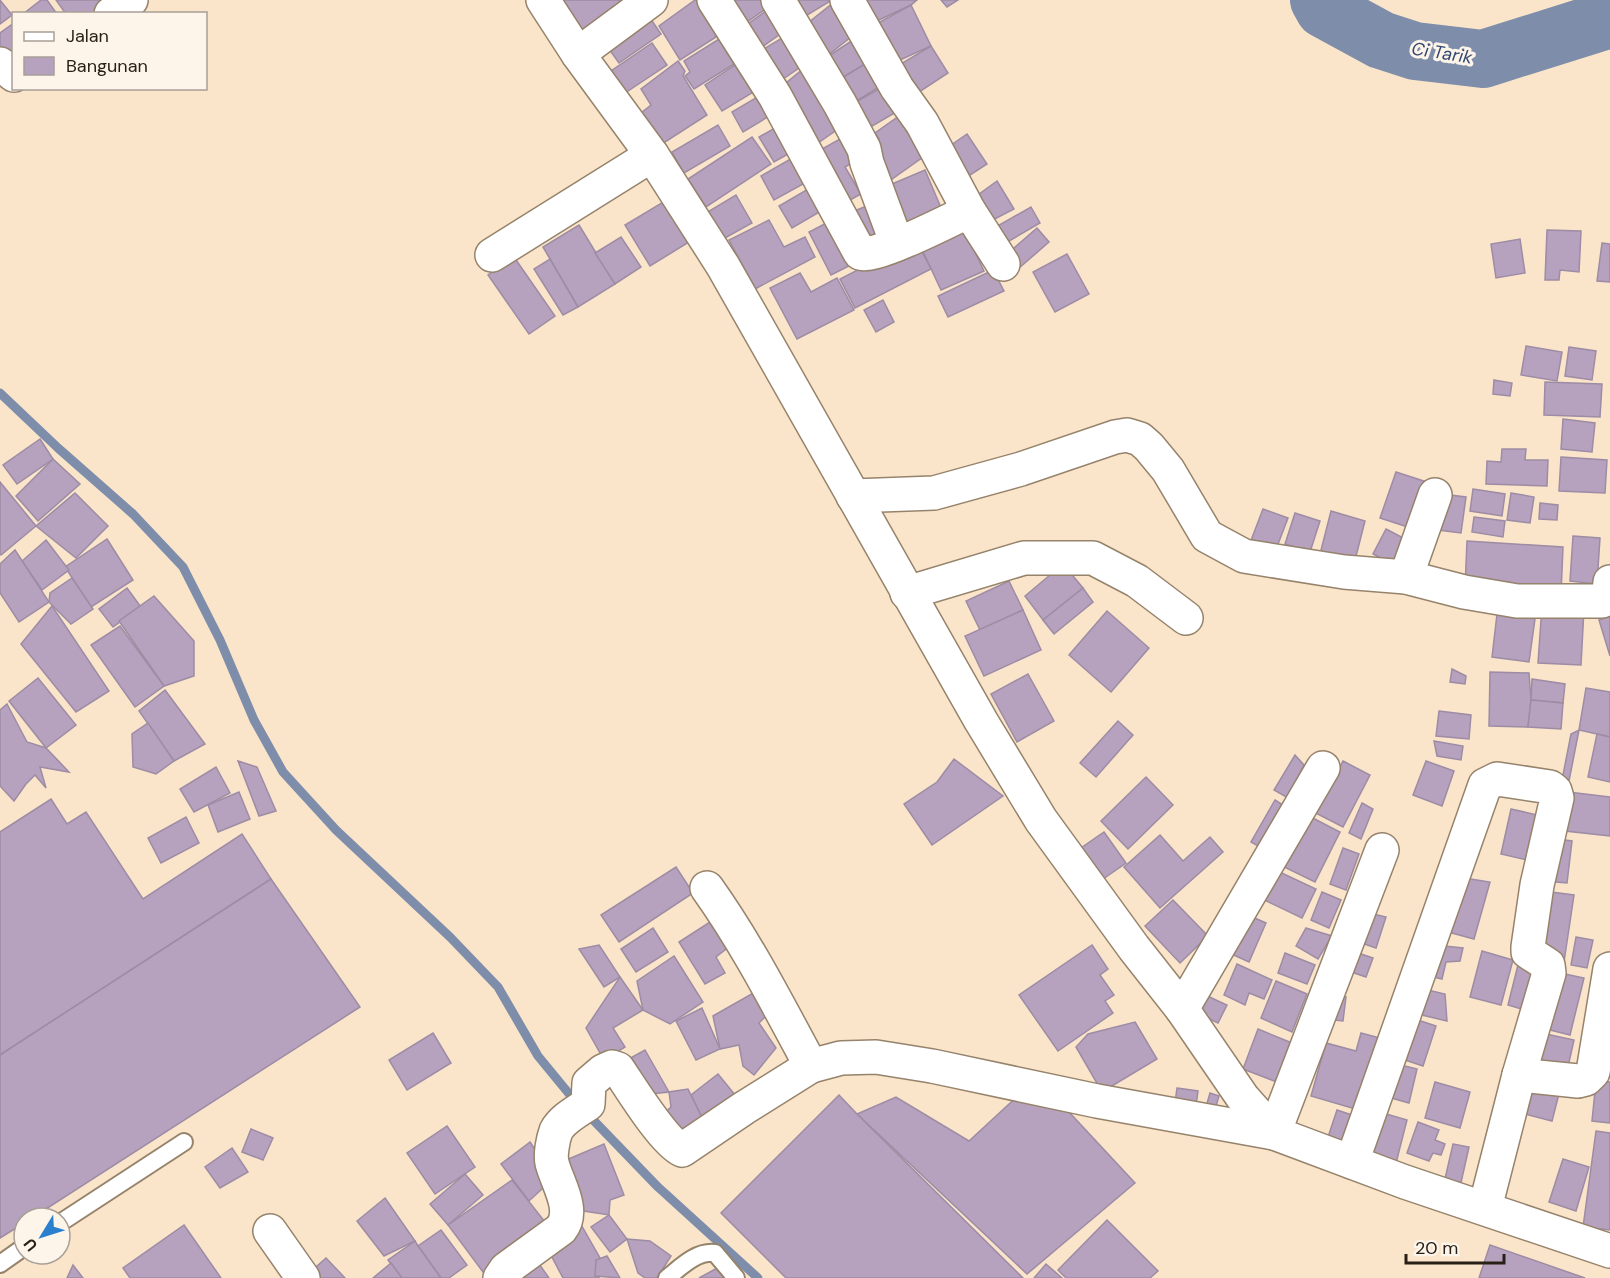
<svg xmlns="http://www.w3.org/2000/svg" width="1610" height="1278" viewBox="0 0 1610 1278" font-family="'DM Sans',sans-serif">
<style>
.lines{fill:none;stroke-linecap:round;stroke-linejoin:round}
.stream{stroke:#7e8daa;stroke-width:9}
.river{stroke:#7e8daa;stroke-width:58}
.building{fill:#b6a1be;stroke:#9d8ca4;stroke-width:1.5}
.lane-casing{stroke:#96836b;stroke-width:20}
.street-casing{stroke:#96836b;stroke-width:36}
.lane{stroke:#fff;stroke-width:16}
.street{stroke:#fff;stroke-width:33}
.labels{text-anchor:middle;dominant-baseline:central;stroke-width:6;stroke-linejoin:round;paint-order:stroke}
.water-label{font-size:18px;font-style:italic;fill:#324771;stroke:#fdf4ea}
</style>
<rect width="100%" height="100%" fill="#fae5cb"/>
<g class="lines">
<path class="stream" d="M0,393l58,55 75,66 50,53 37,73 34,80 29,52 53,58 114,107 48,50 40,69 37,45 83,86 100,91"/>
<path class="river" d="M1319,0l5,9 57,31 34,11 68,8 127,-40"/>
</g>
<g class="building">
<path d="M0,0l12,15 -12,9z"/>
<path d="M41,0h6l10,14h-34z"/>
<path d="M56,0h45l4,5 -11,9h-28z"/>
<path d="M557,0h75l-53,38z"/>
<path d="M695,0l16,7 16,23 -47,30 -21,-34z"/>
<path d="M727,0h39l4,6 -33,23z"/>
<path d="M794,0h38l-28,17z"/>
<path d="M849,0h68l-6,5 -47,22z"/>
<path d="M941,0h17l-11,7z"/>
<path d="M833,3l18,34 -33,26 -20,-32z"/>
<path d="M911,5l20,41 -42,19 -20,-37z"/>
<path d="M770,8l9,27 -27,19 -14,-23z"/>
<path d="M644,9l17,25 -42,29 -18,-25z"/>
<path d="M14,23v49l-14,-17v-22z"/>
<path d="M787,35l18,29 -25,17 -23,-28z"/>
<path d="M856,38l9,26 -33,20 -14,-21z"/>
<path d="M719,39l15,25 -40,25 -9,-13 5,-4 -6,-11z"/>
<path d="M652,43l15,22 -45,30 -14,-22z"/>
<path d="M931,46l17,27 -41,27 -18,-29z"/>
<path d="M747,57l18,28 -43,26 -17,-26z"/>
<path d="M678,61l7,10 -2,5 24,39 -45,29 -21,-31 10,-8 -10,-16z"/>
<path d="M865,64l14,23 -32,20 -15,-23z"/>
<path d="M808,65l33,62 -33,23 -33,-58z"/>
<path d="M884,86l14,25 -36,21 -15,-25z"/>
<path d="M764,93l12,19 -33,20 -11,-20z"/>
<path d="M906,111l27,39 -48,34 -15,-39 9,-6 -4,-6z"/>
<path d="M782,124l15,25 -23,13 -15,-25z"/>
<path d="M718,125l12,21 -46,27 -12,-21z"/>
<path d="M849,134l13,23 -17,10 16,27 -20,11 -28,-51z"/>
<path d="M967,134l20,30 -20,13 -20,-29z"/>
<path d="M752,137l19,27 -65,43 -18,-28z"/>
<path d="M801,153l13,25 -40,22 -13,-24z"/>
<path d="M925,170l20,47 -47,19 -20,-46z"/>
<path d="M997,181l17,28 -27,14 -16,-23z"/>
<path d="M815,185l13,22 -36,21 -13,-22z"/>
<path d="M736,195l16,28 -36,20 -15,-27z"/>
<path d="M665,201l24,41 -39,24 -25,-41z"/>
<path d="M874,203l16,39 -27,12 -16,-40z"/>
<path d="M1031,207l9,16 -43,25 -10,-16z"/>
<path d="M836,218l23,43 -28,14 -22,-43z"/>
<path d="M769,220l15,27 21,-10 10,20 -60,32 -26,-49z"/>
<path d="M962,224l22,47 -43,19 -22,-47z"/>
<path d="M579,225l36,59 -37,23 -35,-60z"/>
<path d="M1037,228l12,14 -31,27 -12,-14z"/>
<path d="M1547,230l34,1 -2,41 -19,-2 -1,10h-14z"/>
<path d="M621,237l20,30 -26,17 -20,-31z"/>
<path d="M1520,239l5,34 -29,5 -5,-34z"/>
<path d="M916,240l15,29 -76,39 -15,-29z"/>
<path d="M1602,243l8,1v38l-13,-1z"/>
<path d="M1067,254l22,40 -34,18 -22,-40z"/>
<path d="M514,257l41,59 -26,18 -41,-59z"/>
<path d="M550,259l28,48 -15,8 -29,-46z"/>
<path d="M993,270l11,21 -56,26 -10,-21z"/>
<path d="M800,273l11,19 26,-14 17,32 -57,29 -27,-51z"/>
<path d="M883,300l11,22 -18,10 -12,-22z"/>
<path d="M1526,346l36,6 -5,29 -36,-6z"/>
<path d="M1569,347l27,4 -4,29 -27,-4z"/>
<path d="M1494,380l18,3 -2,13 -17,-2z"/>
<path d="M1545,382l57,2 -2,33 -56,-2z"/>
<path d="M1563,419l32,4 -3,29 -31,-3z"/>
<path d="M40,439l13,20 -36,25 -14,-19z"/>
<path d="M1502,449h24l-1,11h23l-1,26 -61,-2 1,-23 14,1z"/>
<path d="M1561,457l46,3 -2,33 -46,-2z"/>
<path d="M53,459l27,25 -42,37 -22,-25z"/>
<path d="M1396,472l34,11 -16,46 -34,-11z"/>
<path d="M0,482l36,44 -35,29 -1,-1z"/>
<path d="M1473,489l32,5 -3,22 -32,-5z"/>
<path d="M75,493l33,33 -32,32 -40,-32z"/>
<path d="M1511,493l23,4 -4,26 -23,-3z"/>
<path d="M1442,494l24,3 -5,36 -23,-3z"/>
<path d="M1540,503l18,2 -1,15 -18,-1z"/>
<path d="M1263,509l25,9 -13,34 -25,-9z"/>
<path d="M1331,511l34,10 -12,47 -34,-10z"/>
<path d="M1295,513l25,8 -10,31 -25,-8z"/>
<path d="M1474,517l31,4 -2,16 -31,-5z"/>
<path d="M1386,529l23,12 -13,25 -23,-12z"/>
<path d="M1573,536l27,2 -3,46 -27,-3z"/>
<path d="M107,539l26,41 -42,27 -26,-40z"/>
<path d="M46,540l23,30 -27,20 -20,-29z"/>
<path d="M1467,541l96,6 -2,47 -96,-6z"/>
<path d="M15,550l34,52 -30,20 -19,-29v-29z"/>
<path d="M1063,564l20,24 -40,32 -18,-24z"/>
<path d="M72,578l21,31 -22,15 -22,-22 1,-9z"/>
<path d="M1009,581l14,29 -43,20 -14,-29z"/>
<path d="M127,588l14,19 -28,20 -14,-18z"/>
<path d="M1083,588l10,14 -39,32 -11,-14z"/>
<path d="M154,596l40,45v35l-30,10 -45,-65z"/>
<path d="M52,606l57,85 -33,21 -55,-68z"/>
<path d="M1542,606l42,3 -3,56 -43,-2z"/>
<path d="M1023,610l18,40 -57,26 -19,-40z"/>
<path d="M1107,611l42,37 -38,44 -42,-37z"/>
<path d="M1497,614l38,5 -6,43 -37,-5z"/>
<path d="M1610,616v40l-11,-36z"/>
<path d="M120,626l44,60 -29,21 -44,-62z"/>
<path d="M1452,669l14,7 -1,8 -15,-2z"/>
<path d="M1490,672l39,1 2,27 -3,27 -39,-1z"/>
<path d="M1028,674l26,47 -37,21 -26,-48z"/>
<path d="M38,678l38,47 -30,23 -37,-47z"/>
<path d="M1532,679l33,5 -2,19 -32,-3z"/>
<path d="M1586,688l24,4v45l-31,-7z"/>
<path d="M165,690l40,54 -31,17 -35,-50z"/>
<path d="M1531,700l32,3 -2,26 -33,-2z"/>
<path d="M7,704l20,38 19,6 23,24 -29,-5 6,21 -11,-13 -9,9 -12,17 -14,-15v-76z"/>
<path d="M1439,711l32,4 -2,24 -33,-3z"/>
<path d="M1118,721l15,14 -37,42 -16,-14z"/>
<path d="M148,723l26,38 -18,13 -23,-7 -1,-33z"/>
<path d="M1579,730l-10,51 -7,-1 9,-46z"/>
<path d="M1597,734l13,3v45l-22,-5z"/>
<path d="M1434,741l29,5 -2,14 -24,-4z"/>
<path d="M1295,755l9,10 -16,33 -14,-8z"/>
<path d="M954,759l49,37 -71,49 -28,-41 33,-22z"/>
<path d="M238,761l19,6 19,44 -17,5z"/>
<path d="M1343,761l27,14 -27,52 -39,-20 29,-27z"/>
<path d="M1426,761l28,10 -12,35 -29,-11z"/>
<path d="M216,767l14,26 -36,19 -14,-23z"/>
<path d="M1146,777l27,28 -45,44 -27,-28z"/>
<path d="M1560,791l50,6v39l-54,-6z"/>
<path d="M239,792l11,27 -32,13 -10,-27z"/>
<path d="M51,799l16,25 19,-12 57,87 99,-65 29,45 -271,176v-223z"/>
<path d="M1275,800l14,9 -24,41 -14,-8z"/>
<path d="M1362,803l11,6 -12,30 -12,-6z"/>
<path d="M1511,809l31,7 -10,45 -31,-7z"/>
<path d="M1305,814l35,18 -25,50 -35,-17z"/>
<path d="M186,817l13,26 -38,20 -13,-25z"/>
<path d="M1104,832l22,31 -23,16 -22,-31z"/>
<path d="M1160,835l23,26 27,-24 13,15 -63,56 -36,-41z"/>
<path d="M1550,838l22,3 -5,42 -22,-2z"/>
<path d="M1343,848l16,6 -13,36 -16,-6z"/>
<path d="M676,867l17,26 -74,49 -18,-27z"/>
<path d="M1271,868l45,21 -14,29 -44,-21z"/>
<path d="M1458,877l32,5 -16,57 -37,-10z"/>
<path d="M271,879l89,128 -328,211h-8v5l-24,15v-183z"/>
<path d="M1543,891l31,4 -10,67 -29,-14z"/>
<path d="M1322,892l19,8 -12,28 -18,-8z"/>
<path d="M1173,900l35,36 -28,27 -35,-37z"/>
<path d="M1361,911l25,6 -10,31 -26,-9z"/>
<path d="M1241,912l25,11 -17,39 -24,-11z"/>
<path d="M713,920l17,26 -14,11 9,16 -20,11 -26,-42z"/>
<path d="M653,928l15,24 -32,20 -15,-23z"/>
<path d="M1306,928l26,8 -14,23 -22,-13z"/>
<path d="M1576,937l17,3 -6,28 -16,-3z"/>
<path d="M599,945l21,32 -16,10 -25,-38z"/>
<path d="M1092,945l16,24 -8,6 14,20 -9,6 8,12 -55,38 -39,-56z"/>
<path d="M1434,945l29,3 -3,13 -14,1 -4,17 -21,-5z"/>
<path d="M1346,949l27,9 -7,19 -27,-9z"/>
<path d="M1482,951l31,9 -12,45 -31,-8z"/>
<path d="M1285,953l30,12 -8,19 -29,-11z"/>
<path d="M674,956l29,46 -33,22 -27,-14 -6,-29z"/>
<path d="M1519,961l17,5 -11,44 -17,-5z"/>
<path d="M1237,964l35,16 -8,19 -15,-6 -4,12 -21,-10z"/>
<path d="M1551,971l33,7 -14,57 -32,-8z"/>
<path d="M620,977l23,33 -30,18 12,19 -21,13 -18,-32z"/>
<path d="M1276,981l31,13 -15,38 -31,-14z"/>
<path d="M1415,987l30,7 2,27 -38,-9z"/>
<path d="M755,992l13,22 -9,9 17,25 -22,27 -11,-9 -4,-21 -19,4 -7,-33z"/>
<path d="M1201,993l26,12 -9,18 -26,-12z"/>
<path d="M1327,995l19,2 -3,24 -18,-2z"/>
<path d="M702,1008l18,41 -24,11 -20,-39z"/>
<path d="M1406,1016l30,10 -13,40 -30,-10z"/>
<path d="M1135,1022l22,37 -55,33 -26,-45 12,-13z"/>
<path d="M1258,1029l34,14 -15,39 -34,-13z"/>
<path d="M1537,1032l37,8 -7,31 -36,-9z"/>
<path d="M433,1033l18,30 -44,27 -18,-30z"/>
<path d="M1361,1033l19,5 -21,72 -48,-14 15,-53 30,8z"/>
<path d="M645,1050l24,42 -29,3 -24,-29z"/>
<path d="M1393,1063l24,6 -8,34 -25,-7z"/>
<path d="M718,1074l26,32 -39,18 -14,-29z"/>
<path d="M1522,1080l39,6 -9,35 -39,-10z"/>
<path d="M1596,1081l14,1v41l-18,-2z"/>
<path d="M1435,1082l35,10 -10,36 -35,-10z"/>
<path d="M1177,1088l21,3 -3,22 -21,-3z"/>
<path d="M688,1089l17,35 -35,16 -12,-21 13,-12 -2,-15z"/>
<path d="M1210,1093l9,3 -6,20 -9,-2z"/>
<path d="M1020,1094l48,17 67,72 -108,91 -170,-160 39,-17 73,44z"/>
<path d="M839,1095l18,19 166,164h-237l-65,-65z"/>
<path d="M1337,1110l18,6 -9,28 -18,-7z"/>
<path d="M1376,1111l31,9 -11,43 -32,-8z"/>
<path d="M1418,1122l21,8 -4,10 10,4 -4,11 -8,-2 -4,8 -22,-8z"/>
<path d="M447,1126l28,41 -40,27 -28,-41z"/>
<path d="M251,1129l22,9 -10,22 -21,-8z"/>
<path d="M1596,1131l14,2v97l-27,-3z"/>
<path d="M530,1142l24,36 -25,23 -28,-37z"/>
<path d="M604,1144l20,51 -14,5 -1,15 -32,-5 -18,-47z"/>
<path d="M1453,1144l16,3 -9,40 -16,-4z"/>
<path d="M232,1148l16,24 -28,16 -15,-21z"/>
<path d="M1563,1159l26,8 -13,44 -27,-9z"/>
<path d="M465,1174l18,21 -35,30 -18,-21z"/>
<path d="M512,1180l37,47 -63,49 -38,-51z"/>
<path d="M385,1198l30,43 -31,15 -27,-35z"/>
<path d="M609,1215l18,24 -17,13 -19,-25z"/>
<path d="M1107,1220l51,51 -8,7h-84l-8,-8z"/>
<path d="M579,1221l21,37 -1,20h-36l-18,-34z"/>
<path d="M184,1225l37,53h-91l-7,-10z"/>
<path d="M441,1230l26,35 -18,13h-8l-23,-32z"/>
<path d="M627,1239l23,2 21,15 -14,22h-12l-7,-5z"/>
<path d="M415,1241l3,5 23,32h-40l-13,-18z"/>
<path d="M1490,1245l95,33h-106z"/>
<path d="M532,1254l17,24h-47z"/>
<path d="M607,1256l13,22 -25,-2 1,-16z"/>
<path d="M326,1258l19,20h-35l-3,-3z"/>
<path d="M391,1263l11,15h-29z"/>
<path d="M1046,1264l16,14h-28z"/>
<path d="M73,1265l10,13h-16z"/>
<path d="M719,1267l7,11h-27z"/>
</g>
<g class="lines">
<g class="lane-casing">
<g id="lane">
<path d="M60,1223l124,-81"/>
<path d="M0,1264l24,-17"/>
<path d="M667,1278c14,-11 29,-27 48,-25l21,25"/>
</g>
</g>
<g class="street-casing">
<g id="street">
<path d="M543,0l35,54 74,101 71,111 258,455 60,99 93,128 48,61 61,89 31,35 131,49 205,69"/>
<path d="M714,0l61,96 85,157c13,7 92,-34 109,-42"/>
<path d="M778,0l62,104 24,45 3,14 30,81"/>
<path d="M847,0l50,88 25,35 47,88 34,53"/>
<path d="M111,14l20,-14"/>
<path d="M578,54l73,-54"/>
<path d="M0,64l14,11"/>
<path d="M492,255l160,-100"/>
<path d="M853,496l81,-3 87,-24 94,-32 12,-2 13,4 9,8 19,23 39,66 37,20 100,16 62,5 58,15 53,9h85l7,-8 1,-11"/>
<path d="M1406,577l29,-82"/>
<path d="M907,593l117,-35h69l44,23 49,37"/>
<path d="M707,888c40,56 71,117 104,178l30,-8 35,-1 56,9 165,35 177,32 108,-283"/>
<path d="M1182,1009l141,-241"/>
<path d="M1519,1075l59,6 8,-2 7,-7 17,-103"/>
<path d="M1352,1162l133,-377 12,-6 53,8 5,4 2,7 -20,87 -9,62v5l20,13 1,8 -30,102 -34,133"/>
<path d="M270,1231l33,47"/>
<path d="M500,1278l6,-9 55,-40c15,-19 -4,-46 -9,-66 -2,-8 1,-24 4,-32 6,-12 22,-20 32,-27l1,-21 14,-12 9,-4 6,2c13,19 45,72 64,81l62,-42 67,-42"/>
</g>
</g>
<use href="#lane" class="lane"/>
<use href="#street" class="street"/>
</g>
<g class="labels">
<g class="water-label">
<text transform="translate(1442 53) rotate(9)">Ci Tarik</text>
</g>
</g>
<rect x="12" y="12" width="195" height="78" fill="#fdf4ea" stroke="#a89f96" stroke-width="1.5"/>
<rect x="24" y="32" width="30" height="9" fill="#ffffff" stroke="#a89f96" stroke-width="1.5"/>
<text x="66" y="42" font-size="18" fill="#282017">Jalan</text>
<rect x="24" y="57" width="30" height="18" fill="#b6a1be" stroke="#a89f96" stroke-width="1.5"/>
<text x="66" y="72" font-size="18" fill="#282017">Bangunan</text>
<g transform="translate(42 1236) rotate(232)"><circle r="28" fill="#fdf4ea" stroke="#a89f96" stroke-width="1.5"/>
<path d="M0-4.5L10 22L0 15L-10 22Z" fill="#2b80ce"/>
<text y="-9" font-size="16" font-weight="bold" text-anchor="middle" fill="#282017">U</text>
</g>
<path d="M1406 1254v9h98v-9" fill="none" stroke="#282017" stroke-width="3"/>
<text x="1415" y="1254" font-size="18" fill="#282017" stroke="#fdf4ea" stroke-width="4.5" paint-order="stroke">20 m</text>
</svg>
